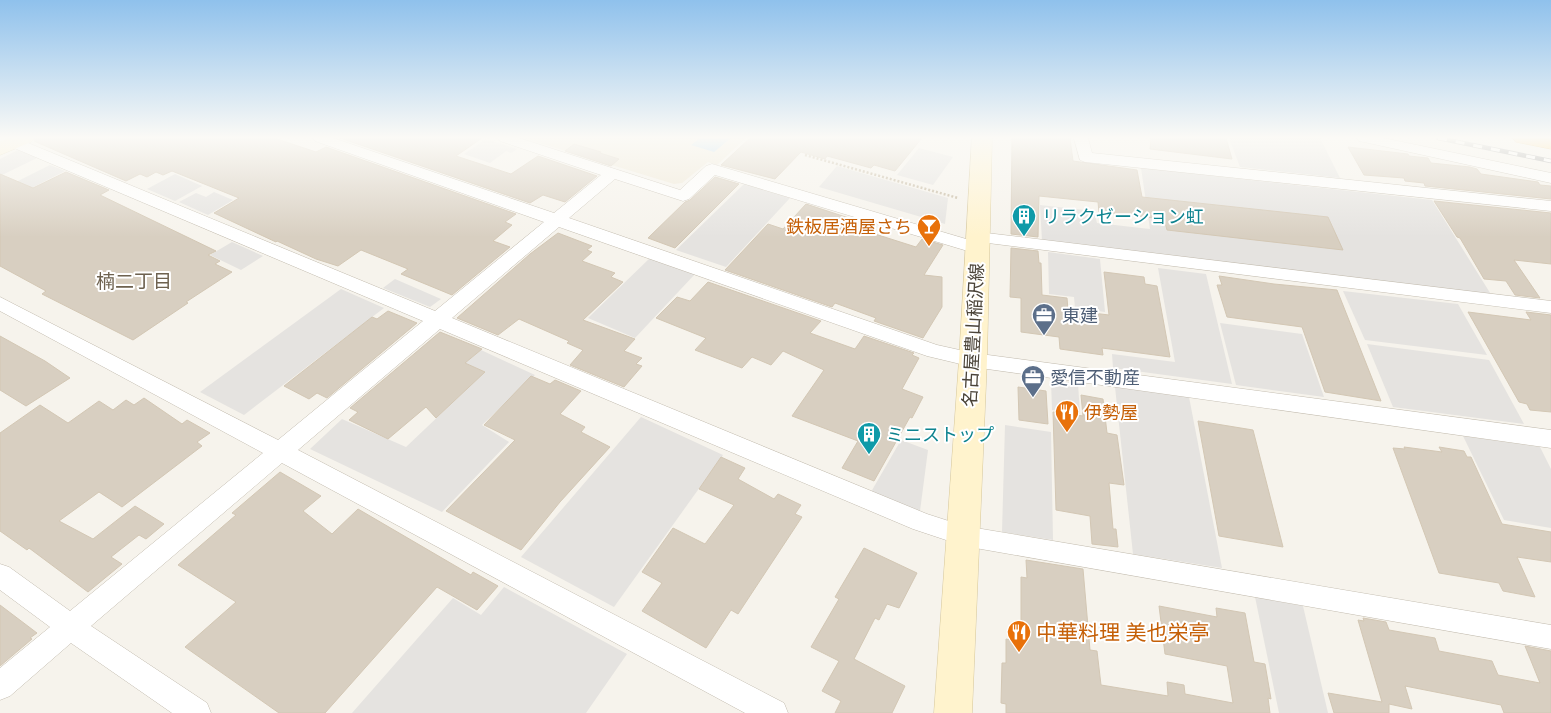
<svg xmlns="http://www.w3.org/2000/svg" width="1551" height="713" viewBox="0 0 1551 713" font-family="Mulish,'Noto Sans JP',sans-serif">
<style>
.education{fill:#efe8d6}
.parking{fill:#e5e3e0}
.water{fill:#a9d4f2}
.building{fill:#d8cfc1;stroke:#d3c7b4}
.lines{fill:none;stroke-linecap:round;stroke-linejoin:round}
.street-casing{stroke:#c2bbae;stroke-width:1}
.secondary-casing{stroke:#d6c79b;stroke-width:1}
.highway-casing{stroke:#e0a43c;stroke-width:1}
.path{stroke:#c4b79f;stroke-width:2.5;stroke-dasharray:2 2;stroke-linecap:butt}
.street{fill:#fff;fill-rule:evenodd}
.secondary{fill:#fff3cd;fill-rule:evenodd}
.highway{fill:#ffcf6e;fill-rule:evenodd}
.rail-casing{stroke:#9a9a9a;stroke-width:4.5}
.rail{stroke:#fff;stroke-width:3;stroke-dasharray:9;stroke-linecap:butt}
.labels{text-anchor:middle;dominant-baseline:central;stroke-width:4;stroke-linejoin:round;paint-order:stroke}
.culture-label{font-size:18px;fill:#0d838f;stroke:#fff;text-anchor:start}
.food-label{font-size:18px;fill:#c56008;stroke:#fff;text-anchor:end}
.service-label{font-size:18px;fill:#4e5e75;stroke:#fff;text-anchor:start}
.street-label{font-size:18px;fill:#4b4439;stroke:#fff}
.neighbourhood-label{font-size:19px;fill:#6e6250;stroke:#fff}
.near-food-label{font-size:21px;fill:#c56008;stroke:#fff;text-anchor:start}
</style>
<rect width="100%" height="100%" fill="#f6f3ec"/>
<path class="education" d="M523,138h223l-29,27 -9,-3 -26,21 -8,1z"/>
<g class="parking">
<path d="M1229,138h91l20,40 -100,-11z"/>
<path d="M486,139l31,10 -6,4 -5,-2 -16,12 -26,-9z"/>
<path d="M919,148l34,9 -20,28 -36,-10z"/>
<path d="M18,150l19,8 -37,18v-17z"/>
<path d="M50,165l15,6 -65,33v-14z"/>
<path d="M837,166l111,32 -3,26 -126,-37z"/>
<path d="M1141,168l291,32 60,96 -450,-55 -2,-36 54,6 3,12 53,6z"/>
<path d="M175,174l27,12 -27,15 -28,-12z"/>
<path d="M744,184l46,14 -64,69 -50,-17z"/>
<path d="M214,192l19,8 -25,15 -29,-13 17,-9 10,4z"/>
<path d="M232,242l31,14 -22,14 -31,-15z"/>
<path d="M1048,252l52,7 5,53 -30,-4 -1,-11 -25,-3z"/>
<path d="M650,258l45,16 -60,64 -47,-20z"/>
<path d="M1158,268l48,6 26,110 -119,-16 -1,-14 63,8z"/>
<path d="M395,279l46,20 -11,8 -47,-19z"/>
<path d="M341,289l43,19 -140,107 -44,-23z"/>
<path d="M1343,291l115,13 29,51 -122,-15z"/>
<path d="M1220,323l82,11 22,63 -88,-12z"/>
<path d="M1367,344l122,16 35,64 -131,-17z"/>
<path d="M481,350l54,25 -53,50 27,17 -67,70 -132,-63 32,-30 64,28 79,-75 -20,-9z"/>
<path d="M1051,380l27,3 2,31 -28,-4z"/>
<path d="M1115,387l74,10 33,171 -89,-14z"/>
<path d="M641,417l82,38 -109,152 -93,-50z"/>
<path d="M1005,425l46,7 2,108 -51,-8z"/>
<path d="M1463,436l77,11 11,22v59l-47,-8z"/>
<path d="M901,440l27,10 -8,61 -49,-19z"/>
<path d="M504,587l123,67 -41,59h-234l101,-115 28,17z"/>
<path d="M1255,597l48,9 25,107h-49z"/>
</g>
<path class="water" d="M700,138h31l-17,14 -23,-7z"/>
<g class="building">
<path d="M36,138h238l42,14 10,-5 190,67 -11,8 7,3 -19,16 17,6 -58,48 -51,-21 7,-5 -47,-19 -23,16 -22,-7 -39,-18 -1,1 -62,-29 25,-15 -67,-27 -9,4 -7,-3 -9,5 -7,-3 -14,7 -92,-40z"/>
<path d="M340,138h142l-26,18 55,18 27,-18 59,20 -32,26 -22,-7 -13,8z"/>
<path d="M750,138h172l-27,33 -21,-6 -3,3 -44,-12 -2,3 -24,-7 -26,27 -54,-14z"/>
<path d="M1012,138h58l3,23 64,9 5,27 186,20 15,33 -176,-20 -3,-11 -65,-7 -1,-10 -59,-6 -1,41 -27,-3z"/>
<path d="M1151,138h75l6,21 -82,-10z"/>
<path d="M574,144l27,8 -1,1 19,6 -8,7 -46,-15z"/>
<path d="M1348,147l60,7 1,2 19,2 3,5 39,4 7,2 4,5 57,8 2,3 11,1v13l-126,-13 -1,-3 -19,-2 -1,-3 -40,-3z"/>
<path d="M66,172l43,18 -9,5 116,56 -8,4 12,6 -5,3 17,8 -46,30 2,1 -55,37 -91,-46 4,-3 -46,-25v-92l33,14z"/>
<path d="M715,177l24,7 -64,64 -27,-10 37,-36 5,-2z"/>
<path d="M1434,201l117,12v51l-37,-4 26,38 -25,-3 -9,-14 -22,-2 -24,-41 -3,-1z"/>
<path d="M806,204l52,17 -5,6 63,20 6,-8 21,6 -19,30 18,2v30l-19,31 -49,-17 2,-3 -41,-15 -3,4 -107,-37 43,-46 15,5z"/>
<path d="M558,233l34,13 -5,4 5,2 -10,9 33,12 -4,4 12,5 -40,38 52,19 -11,12 18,7 -6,6 6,2 -18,21 -54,-22 13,-15 -16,-7 2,-2 -50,-22 -21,16 -41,-17 73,-64z"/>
<path d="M1011,248l27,3 1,12h2l1,32 25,3 1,12 41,5 -5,-43 40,5 1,7 12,2 13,71 -68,-9 1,7 -43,-6 -1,-12 -38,-5v-34l-11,-1z"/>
<path d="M1219,276l55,8 63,6 44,111 -56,-9 -23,-65 -75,-10 -10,-32h5z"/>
<path d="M708,282l113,39 -11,12 45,16 9,-13 50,17 -2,2 7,3 -17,31 21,8 -11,21 -2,-1 -36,64 -32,-13 16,-27 -66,-25 32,-46 -41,-19 -12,14 -19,-8 -10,11 -47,-18 11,-12 -50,-20 21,-21 13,4z"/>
<path d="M388,311l29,12 -90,75 -10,-5 -8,6 -25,-13 88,-69 5,2z"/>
<path d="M1468,312l63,8 -5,-8 25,3v97l-21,-2 -3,-6 -8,-2z"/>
<path d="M440,332l42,17 -17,14 20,9 -49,46 -10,-11 -38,32 -39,-19 9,-8 -8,-4z"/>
<path d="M0,336l45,25 25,17 -44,28 -26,-16z"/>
<path d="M531,376l19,8 5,-4 26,11 -21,23 25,13 -4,5 29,15 -50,55 -39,48 -75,-39 69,-71 -31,-15z"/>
<path d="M1018,387l28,4 2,33 -29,-4z"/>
<path d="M1081,395l22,4 4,34 10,2 7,50 -15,-2 4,46h3l2,18 -26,-3 -2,-28 -34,-6 -3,-98 30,4z"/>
<path d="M144,398l38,26 5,-4 23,13 -13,9 5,4 -80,61 -23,-15 -40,29 34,18 42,-33 29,18 -18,15 -7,-4 -28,22 11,7 -34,28 -59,-44 -2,2 -27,-19v-98l40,-28 28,18 31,-22 14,9 13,-10 8,5z"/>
<path d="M1198,421l55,9 30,117 -64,-11z"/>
<path d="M1404,447l38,5 -3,-5 25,4 3,6h4l31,67 49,8v30l-34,-5 18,40 -32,-6 -4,-8 -60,-10 -46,-125 12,1z"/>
<path d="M721,457l24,11 -7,11 36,20 4,-5 23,11 -6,9 7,3 -64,97 -7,-4 -25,38 -64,-37 20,-28 -20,-11 31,-44 32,16 29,-39 -35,-16z"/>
<path d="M280,472l41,24 -18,15 29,23 26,-25 113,66 2,-3 25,14 -21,24 -40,-23 -112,126h-46l-94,-66 51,-45 -58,-37 58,-50 -4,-2z"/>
<path d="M864,548l53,25 -18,35 -12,-4 -8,16 -4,-2 -21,41 51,27 -13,27h-57l6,-12 -19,-10 17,-30 -28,-14 28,-48 -4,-2z"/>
<path d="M1026,560l57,9 7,81 7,1 4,34 67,11 -1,-14 17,3 1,9 48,9 -6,-37 -62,-12 -6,-48 58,11 -1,-9 29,5 9,49 11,2 6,35 -3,-1 2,15h-264v-9l-5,-1 1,-40h4v-24l15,3v-65l6,1z"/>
<path d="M0,605l37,28 -7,5 2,1 -32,27z"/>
<path d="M1363,618l23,4 3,8 46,8 4,13 53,10 6,14 42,8 -15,-37 26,5v62h-47l-3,-8 -96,-19 7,23 -23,-5v9h-55l-6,-20 54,9 -24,-82 6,1z"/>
</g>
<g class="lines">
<g class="street-casing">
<g id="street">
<path d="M0,138h16l419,173 109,-89 -229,-81 -2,-3h20l221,75 47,-38 -101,-34 -2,-3h21l161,52 26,-24 6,-2 271,80 3,4 -3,4 -6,1 -6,-1 -256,-77 -26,24 -6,2 -68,-22 -46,39 368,127 36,8 578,77v18l-578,-81 -46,-11 -368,-129 -107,91 475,196 37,12 587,99v24l-587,-103 -51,-17 -473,-200 -142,121 486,253 4,10h-43l-463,-250 -191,163 116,77 4,10h-39l-101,-70 -61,53 -10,4v-32l50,-41 -50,-37v-26l9,3 61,44 193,-158 -263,-142v-14l278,143 145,-119 -423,-179z"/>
<path d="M1074,138h14l4,15 459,48v10l-466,-49 -5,-2z"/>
<path d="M1357,138h26l168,35v10l-187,-41 -5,-1z"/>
<path d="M978,232l573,69v12l-579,-72 -3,-4 3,-4z"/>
</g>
</g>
<g class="secondary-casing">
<g id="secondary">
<path d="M8,138h26l-3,4 -31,13v-14z"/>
<path d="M972,138h20l-5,222 -15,353h-38l25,-353z"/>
</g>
</g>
<g class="highway-casing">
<path id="highway" d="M1513,138h38v11l-35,-7z"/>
</g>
<path class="path" d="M805,155l153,43"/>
<use href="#street" class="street"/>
<use href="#secondary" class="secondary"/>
<use href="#highway" class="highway"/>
<g class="rail-casing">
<path id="rail" d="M1438,138l113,23"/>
</g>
<use href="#rail" class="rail"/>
</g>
<linearGradient id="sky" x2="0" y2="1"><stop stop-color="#8fc1ec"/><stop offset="0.58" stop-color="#fbfaf6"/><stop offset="1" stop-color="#fbfaf6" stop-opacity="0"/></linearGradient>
<rect width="1551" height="237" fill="url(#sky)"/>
<defs>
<g id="building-pin" transform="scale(1.25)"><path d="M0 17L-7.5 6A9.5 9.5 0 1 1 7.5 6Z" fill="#0f9aa8" stroke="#fff"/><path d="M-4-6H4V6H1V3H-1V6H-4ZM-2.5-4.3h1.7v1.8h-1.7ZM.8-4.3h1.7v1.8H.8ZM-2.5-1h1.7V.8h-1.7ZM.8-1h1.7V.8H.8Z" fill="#fff"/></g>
<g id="bar-pin" transform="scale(1.25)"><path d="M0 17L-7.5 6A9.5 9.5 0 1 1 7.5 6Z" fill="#e8710a" stroke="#fff"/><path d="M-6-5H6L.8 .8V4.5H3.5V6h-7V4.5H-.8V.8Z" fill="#fff"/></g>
<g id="office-pin" transform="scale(1.25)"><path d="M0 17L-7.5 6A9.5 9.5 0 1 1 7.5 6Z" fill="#5c6f8a" stroke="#fff"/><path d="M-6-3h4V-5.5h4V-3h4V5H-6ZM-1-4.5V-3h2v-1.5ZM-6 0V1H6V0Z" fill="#fff"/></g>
<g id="restaurant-pin" transform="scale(1.25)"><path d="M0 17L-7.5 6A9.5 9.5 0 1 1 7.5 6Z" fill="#e8710a" stroke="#fff"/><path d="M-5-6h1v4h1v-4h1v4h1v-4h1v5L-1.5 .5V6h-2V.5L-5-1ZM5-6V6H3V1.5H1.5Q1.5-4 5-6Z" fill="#fff"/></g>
</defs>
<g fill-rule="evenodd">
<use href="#building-pin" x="1024" y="216"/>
<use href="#bar-pin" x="929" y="226"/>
<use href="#office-pin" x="1044" y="315"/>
<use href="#office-pin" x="1033" y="377"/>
<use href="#restaurant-pin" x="1067" y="412"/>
<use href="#building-pin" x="869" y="434"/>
<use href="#restaurant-pin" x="1019" y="632"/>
</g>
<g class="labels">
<g class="culture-label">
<text x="1042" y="216">リラクゼーション虹</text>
<text x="886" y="434">ミニストップ</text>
</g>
<g class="food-label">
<text x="912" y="226">鉄板居酒屋さち</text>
<text x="1084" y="412" text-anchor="start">伊勢屋</text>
</g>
<g class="service-label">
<text x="1062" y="315">東建</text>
<text x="1050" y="377">愛信不動産</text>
</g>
<g class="street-label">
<text transform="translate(973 335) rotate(-87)">名古屋豊山稲沢線</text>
</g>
<g class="neighbourhood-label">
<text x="134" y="281">楠二丁目</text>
</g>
<g class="near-food-label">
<text x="1036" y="632">中華料理 美也栄亭</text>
</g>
</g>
</svg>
